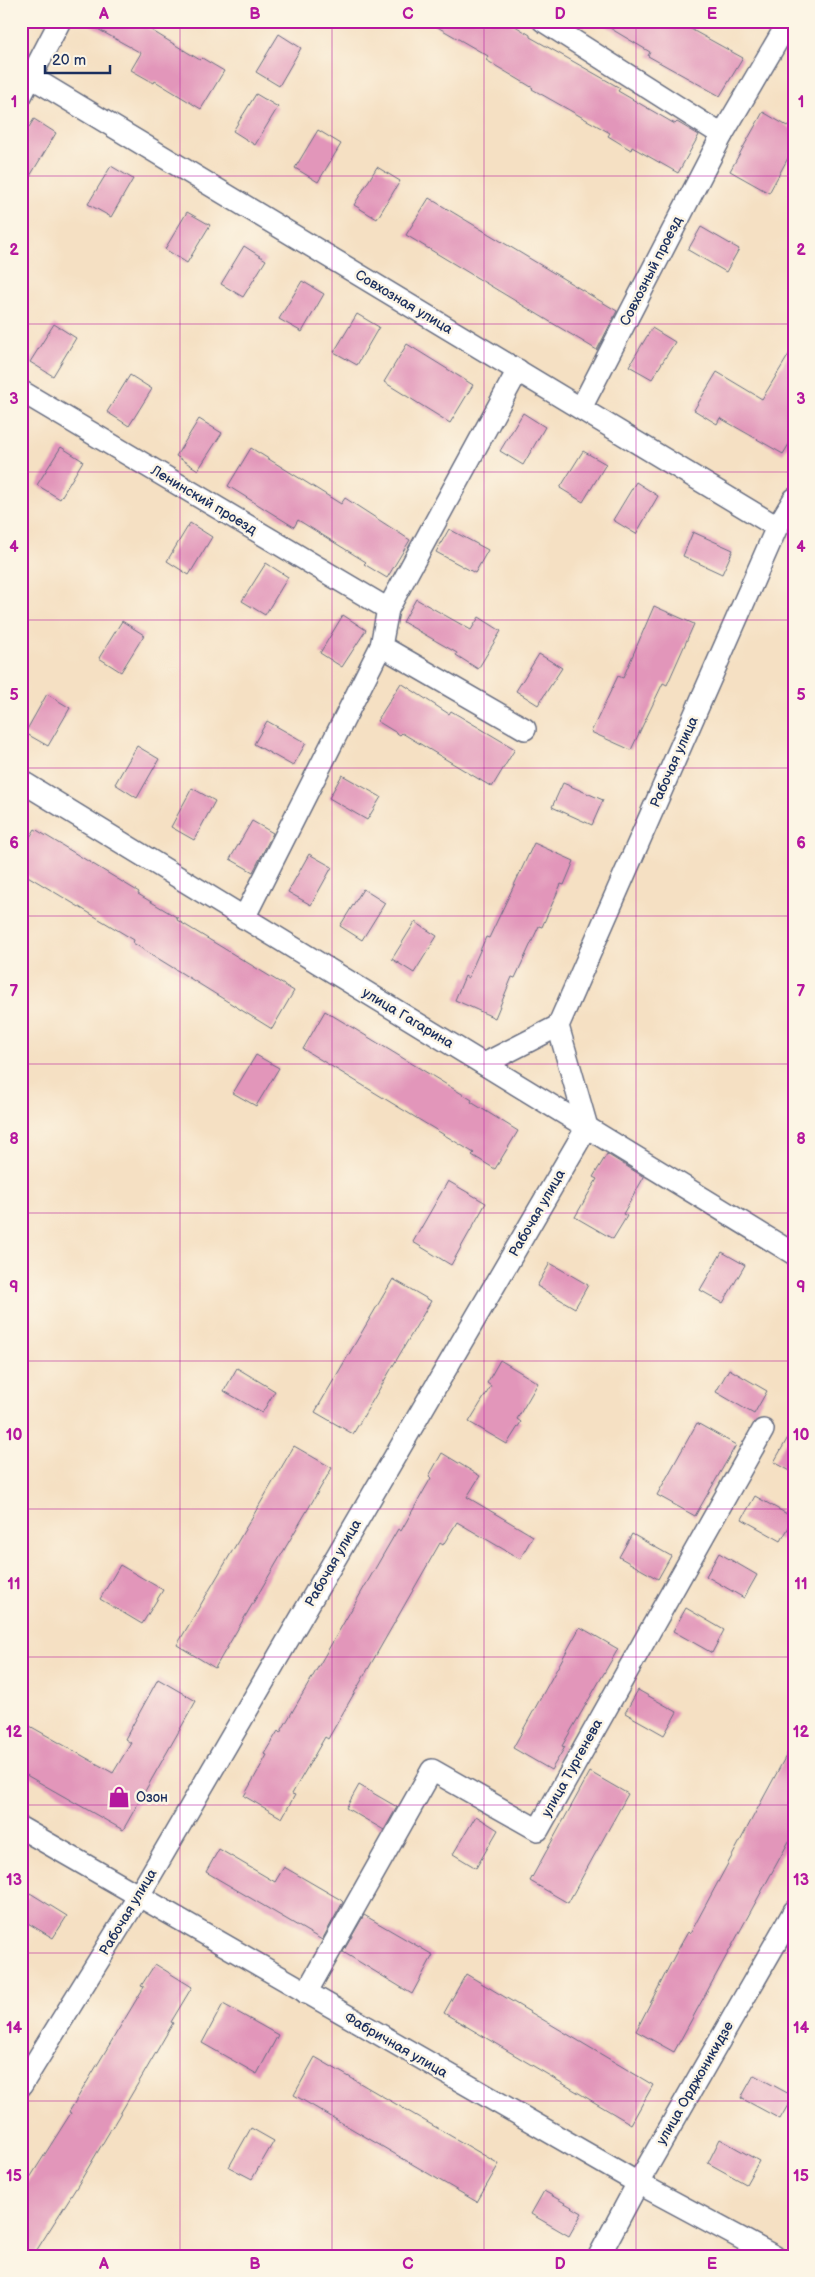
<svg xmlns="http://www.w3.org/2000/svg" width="815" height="2277" viewBox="0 0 815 2277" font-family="'Balsamiq Sans',sans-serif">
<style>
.building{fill:#e296ba}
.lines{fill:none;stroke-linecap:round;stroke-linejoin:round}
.street-casing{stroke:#676d81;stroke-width:24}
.street{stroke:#fff;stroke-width:21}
.grid{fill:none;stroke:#b5179e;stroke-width:1;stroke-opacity:0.55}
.labels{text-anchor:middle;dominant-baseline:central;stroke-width:5;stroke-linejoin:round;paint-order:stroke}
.street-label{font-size:14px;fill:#1b2f5e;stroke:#fcf5e5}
.poi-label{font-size:14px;fill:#1b2f5e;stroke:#fcf5e5;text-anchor:start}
.neatline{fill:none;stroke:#b5179e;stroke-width:2}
.grid-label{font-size:16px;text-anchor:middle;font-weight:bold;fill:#b5179e}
</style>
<rect width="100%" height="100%" fill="#fcf5e5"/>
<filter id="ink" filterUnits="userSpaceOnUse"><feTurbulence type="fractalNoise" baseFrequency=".02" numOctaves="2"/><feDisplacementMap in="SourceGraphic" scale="10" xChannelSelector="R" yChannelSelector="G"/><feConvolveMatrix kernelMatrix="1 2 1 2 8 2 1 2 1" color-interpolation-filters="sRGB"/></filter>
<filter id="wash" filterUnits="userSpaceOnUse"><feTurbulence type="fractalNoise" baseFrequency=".0096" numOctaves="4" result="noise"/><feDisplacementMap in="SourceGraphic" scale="20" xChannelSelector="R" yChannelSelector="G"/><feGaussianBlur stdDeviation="1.12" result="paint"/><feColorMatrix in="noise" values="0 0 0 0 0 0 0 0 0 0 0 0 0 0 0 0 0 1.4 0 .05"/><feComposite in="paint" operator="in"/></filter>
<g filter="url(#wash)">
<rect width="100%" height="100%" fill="#f5e0c3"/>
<g id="blocks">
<g class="building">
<path d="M83,21h53l64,39 2,-2 22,13 -23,38 -46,-28 -1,2 -23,-13 10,-17z"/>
<path d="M427,21h80l23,14v2l90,51 -2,3 57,33 2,-2 22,13 -21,38 -46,-26 -1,3 -23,-14 2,-3 -78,-44 1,-1 -47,-28 2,-4z"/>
<path d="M598,21h78l67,37 -23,38 -72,-40 2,-4z"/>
<path d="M279,34l22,14 -22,38 -23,-14z"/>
<path d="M256,94l22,13 -23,38 -22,-14z"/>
<path d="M763,112l31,18v17l-25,46 -39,-22z"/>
<path d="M34,119l22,14 -35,58v-51z"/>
<path d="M318,130l23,14 -23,38 -23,-14z"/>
<path d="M111,166l22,13 -22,38 -23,-13z"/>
<path d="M377,167l23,14 -23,38 -23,-14z"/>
<path d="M429,198l188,113 -20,39 -191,-115z"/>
<path d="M187,212l23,13 -23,38 -22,-14z"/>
<path d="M701,227l38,22 -13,23 -38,-22z"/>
<path d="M244,246l22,14 -23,37 -22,-13z"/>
<path d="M302,281l22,13 -22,38 -23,-13z"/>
<path d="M357,314l22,13 -22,38 -23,-13z"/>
<path d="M54,324l22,14 -23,38 -23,-14z"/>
<path d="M652,328l23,14 -23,37 -23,-13z"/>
<path d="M407,344l66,41 -23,38 -66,-41z"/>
<path d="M794,346v90l-11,18 -63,-36 -3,6 -23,-14 23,-38 45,27z"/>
<path d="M130,375l22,14 -23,37 -22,-14z"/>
<path d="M523,413l22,14 -22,38 -23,-14z"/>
<path d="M199,419l23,14 -24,37 -22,-14z"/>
<path d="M61,447l22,14 -23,38 -23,-14z"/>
<path d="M251,448l90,56 4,-6 65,42 -23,38 -23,-14 2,-2 -68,-42 -4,7 -66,-41z"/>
<path d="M583,451l23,13 -23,38 -23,-14z"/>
<path d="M636,482l22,14 -22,38 -23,-14z"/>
<path d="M190,523l22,14 -23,38 -22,-14z"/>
<path d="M449,529l39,21 -13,23 -39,-21z"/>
<path d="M693,532l40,18 -11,24 -39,-18z"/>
<path d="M266,563l22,14 -23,38 -23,-14z"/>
<path d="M416,599l55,31 8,-13 22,14 -23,38 -22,-14 1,-2 -54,-31z"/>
<path d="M654,606l40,18 -27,61 -4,-2 -32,67 -40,-18 27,-56 5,2z"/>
<path d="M343,615l23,15 -24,37 -22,-14z"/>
<path d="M122,621l22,14 -23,37 -22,-14z"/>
<path d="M539,654l23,14 -24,37 -22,-14z"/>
<path d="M401,683l48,31 2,-3 64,38 -23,38 -90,-54 -2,2 -23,-14z"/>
<path d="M47,694l23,14 -22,38 -23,-13z"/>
<path d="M267,721l39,22 -13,23 -39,-22z"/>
<path d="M137,746l22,13 -22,39 -22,-14z"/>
<path d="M342,775l39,22 -14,23 -38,-22z"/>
<path d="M563,783l40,17 -11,25 -40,-18z"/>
<path d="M192,788l23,13 -21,39 -23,-13z"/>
<path d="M252,821l21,12 -20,39 -23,-13z"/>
<path d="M35,829l104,63 -1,2 40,24 -1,2 117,71 -22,38 -139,-86 1,-3 -113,-68v-20z"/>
<path d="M534,843l40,18 -10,24 -3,-1 -19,43 -3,-1 -24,52 -3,-1 -17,41 -40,-18 10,-24 3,2 18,-41 3,1z"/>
<path d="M309,854l23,13 -21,38 -23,-13z"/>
<path d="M363,889l22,14 -23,37 -22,-14z"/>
<path d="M415,922l22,14 -23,37 -22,-14z"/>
<path d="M325,1011l147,89 -1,2 47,29 -23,38 -23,-14 2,-2 -171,-104z"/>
<path d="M256,1055l23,13 -23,38 -23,-13z"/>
<path d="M607,1154l37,23 -21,37 4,2 -14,23 -38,-22 22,-38 -4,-2z"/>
<path d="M448,1181l38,22 -35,62 -38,-23z"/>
<path d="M722,1252l23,13 -22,38 -23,-13z"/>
<path d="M550,1263l38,22 -13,23 -38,-22z"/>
<path d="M393,1279l38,22 -78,133 -38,-22z"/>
<path d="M500,1360l38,23 -21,36 4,3 -14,22 -38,-22 22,-36 -4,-3z"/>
<path d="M237,1368l38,23 -13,22 -38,-22z"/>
<path d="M729,1369l38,22 -13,23 -38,-22z"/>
<path d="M697,1423l39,22 -41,71 -38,-21z"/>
<path d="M794,1427v46l-20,-11z"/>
<path d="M294,1446l38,22 -117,200 -38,-23z"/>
<path d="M442,1453l38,23 -13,21 66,39 -13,23 -63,-37 -14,23 -3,-2 -112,196 -3,-2 -33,57 3,1 -13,23 -38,-22 23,-41 -3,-1 14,-23 2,2 118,-204 3,2 30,-53 -2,-2z"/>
<path d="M755,1496l39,22 -13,23 -39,-22z"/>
<path d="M632,1534l39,22 -13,23 -39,-22z"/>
<path d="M719,1553l38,22 -13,23 -38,-22z"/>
<path d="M120,1565l43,25 -21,34 -42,-25z"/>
<path d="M686,1608l38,22 -12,23 -39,-22z"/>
<path d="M580,1627l38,22 -56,97 3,1 -14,23 -38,-22z"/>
<path d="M158,1679l38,22 -73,129 -102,-58v-51l92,52 18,-30 -6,-4z"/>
<path d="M638,1690l39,22 -13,23 -39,-22z"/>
<path d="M794,1741v91l-120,220 -38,-21 39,-76 13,-23 2,2z"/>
<path d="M590,1772l38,22 -60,109 -38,-22z"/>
<path d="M359,1785l38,22 -13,23 -38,-22z"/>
<path d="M476,1816l22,14 -22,38 -23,-14z"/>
<path d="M219,1849l56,33 9,-15 57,33 2,2 -21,38 -116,-68z"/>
<path d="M30,1893l37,23 -14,22 -32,-19v-13z"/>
<path d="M364,1915l69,40 -21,39 -69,-42z"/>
<path d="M155,1964l37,23 -21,35 2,1 -30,52 -65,110 -45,71h-12v-64l50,-79 -2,-1 75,-125 -3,-1z"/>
<path d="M466,1974l187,111 -22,39 -187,-111z"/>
<path d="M223,2004l55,31 -21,39 -55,-31z"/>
<path d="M315,2057l184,107 -22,38 -183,-107z"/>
<path d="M754,2075l39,21 -13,23 -39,-21z"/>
<path d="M251,2128l23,13 -22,38 -23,-12z"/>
<path d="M720,2139l39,22 -13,23 -38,-21z"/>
<path d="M544,2191l38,22 -13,23 -38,-22z"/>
</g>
</g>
</g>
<g filter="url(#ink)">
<use href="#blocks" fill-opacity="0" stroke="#676d81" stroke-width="1"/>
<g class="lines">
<g class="street-casing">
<g id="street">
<path d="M543,21l179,114"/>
<path d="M31,77l746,450"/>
<path d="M21,96l39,-75"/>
<path d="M21,391l367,218"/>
<path d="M581,408l141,-273 67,-114"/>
<path d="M381,646l144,83"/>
<path d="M21,781l773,473"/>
<path d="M244,918l137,-272 7,-37 130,-239"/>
<path d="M484,1064l74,-38"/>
<path d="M21,1828l617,355 136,73"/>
<path d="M306,1993l126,-223 106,60 225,-400"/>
<path d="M21,2086l117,-189 449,-770 -29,-101 219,-499 17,-28"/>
<path d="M599,2256l39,-73 156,-272"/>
</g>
</g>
<use href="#street" class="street"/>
</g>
</g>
<path class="grid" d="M180,21v2235M332,21v2235M484,21v2235M636,21v2235M21,176h773M21,324h773M21,472h773M21,620h773M21,768h773M21,916h773M21,1064h773M21,1213h773M21,1361h773M21,1509h773M21,1657h773M21,1805h773M21,1953h773M21,2101h773"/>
<defs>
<g id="shop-bare" transform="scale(1.725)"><path d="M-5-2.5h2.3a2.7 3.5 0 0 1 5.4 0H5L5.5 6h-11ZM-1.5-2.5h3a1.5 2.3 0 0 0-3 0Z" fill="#b5179e" stroke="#fcf5e5" stroke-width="2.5" paint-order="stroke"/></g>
</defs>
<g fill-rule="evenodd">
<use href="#shop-bare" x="119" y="1797"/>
</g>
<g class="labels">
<g class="street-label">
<text transform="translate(651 271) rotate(-63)">Совхозный проезд</text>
<text transform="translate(404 302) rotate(31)">Совхозная улица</text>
<text transform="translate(204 500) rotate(31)">Ленинский проезд</text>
<text transform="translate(674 762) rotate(-66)">Рабочая улица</text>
<text transform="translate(408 1018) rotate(31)">улица Гагарина</text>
<text transform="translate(537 1213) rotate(-60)">Рабочая улица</text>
<text transform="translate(333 1563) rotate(-60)">Рабочая улица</text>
<text transform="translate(572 1768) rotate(-61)">улица Тургенева</text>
<text transform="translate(128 1912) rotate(-59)">Рабочая улица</text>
<text transform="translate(396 2045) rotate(30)">Фабричная улица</text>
<text transform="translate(695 2083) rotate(-60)">улица Орджоникидзе</text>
</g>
<g class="poi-label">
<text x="136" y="1797">Озон</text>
</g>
</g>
<rect width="815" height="2277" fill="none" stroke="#fcf5e5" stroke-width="55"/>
<path d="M45 65v8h65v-8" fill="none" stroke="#1b2f5e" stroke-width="2.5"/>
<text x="52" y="65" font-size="15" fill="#1b2f5e" stroke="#fcf5e5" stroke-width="4" paint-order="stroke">20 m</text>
<rect x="28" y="28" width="760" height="2222" class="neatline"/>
<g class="grid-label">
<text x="104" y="19">A</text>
<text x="255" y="19">B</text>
<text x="408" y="19">C</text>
<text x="560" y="19">D</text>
<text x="712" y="19">E</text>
<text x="14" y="107">1</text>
<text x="801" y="107">1</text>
<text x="14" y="255">2</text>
<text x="801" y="255">2</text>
<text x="14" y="404">3</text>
<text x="801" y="404">3</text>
<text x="14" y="552">4</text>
<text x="801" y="552">4</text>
<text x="14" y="700">5</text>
<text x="801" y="700">5</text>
<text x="14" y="848">6</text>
<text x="801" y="848">6</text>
<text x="14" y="996">7</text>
<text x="801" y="996">7</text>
<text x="14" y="1144">8</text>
<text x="801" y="1144">8</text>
<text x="14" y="1292">9</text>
<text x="801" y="1292">9</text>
<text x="14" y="1440">10</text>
<text x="801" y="1440">10</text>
<text x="14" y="1589">11</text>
<text x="801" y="1589">11</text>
<text x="14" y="1737">12</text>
<text x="801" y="1737">12</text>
<text x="14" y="1885">13</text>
<text x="801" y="1885">13</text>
<text x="14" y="2033">14</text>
<text x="801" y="2033">14</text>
<text x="14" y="2181">15</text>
<text x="801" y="2181">15</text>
<text x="104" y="2269">A</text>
<text x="255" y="2269">B</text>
<text x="408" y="2269">C</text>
<text x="560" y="2269">D</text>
<text x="712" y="2269">E</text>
</g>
</svg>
